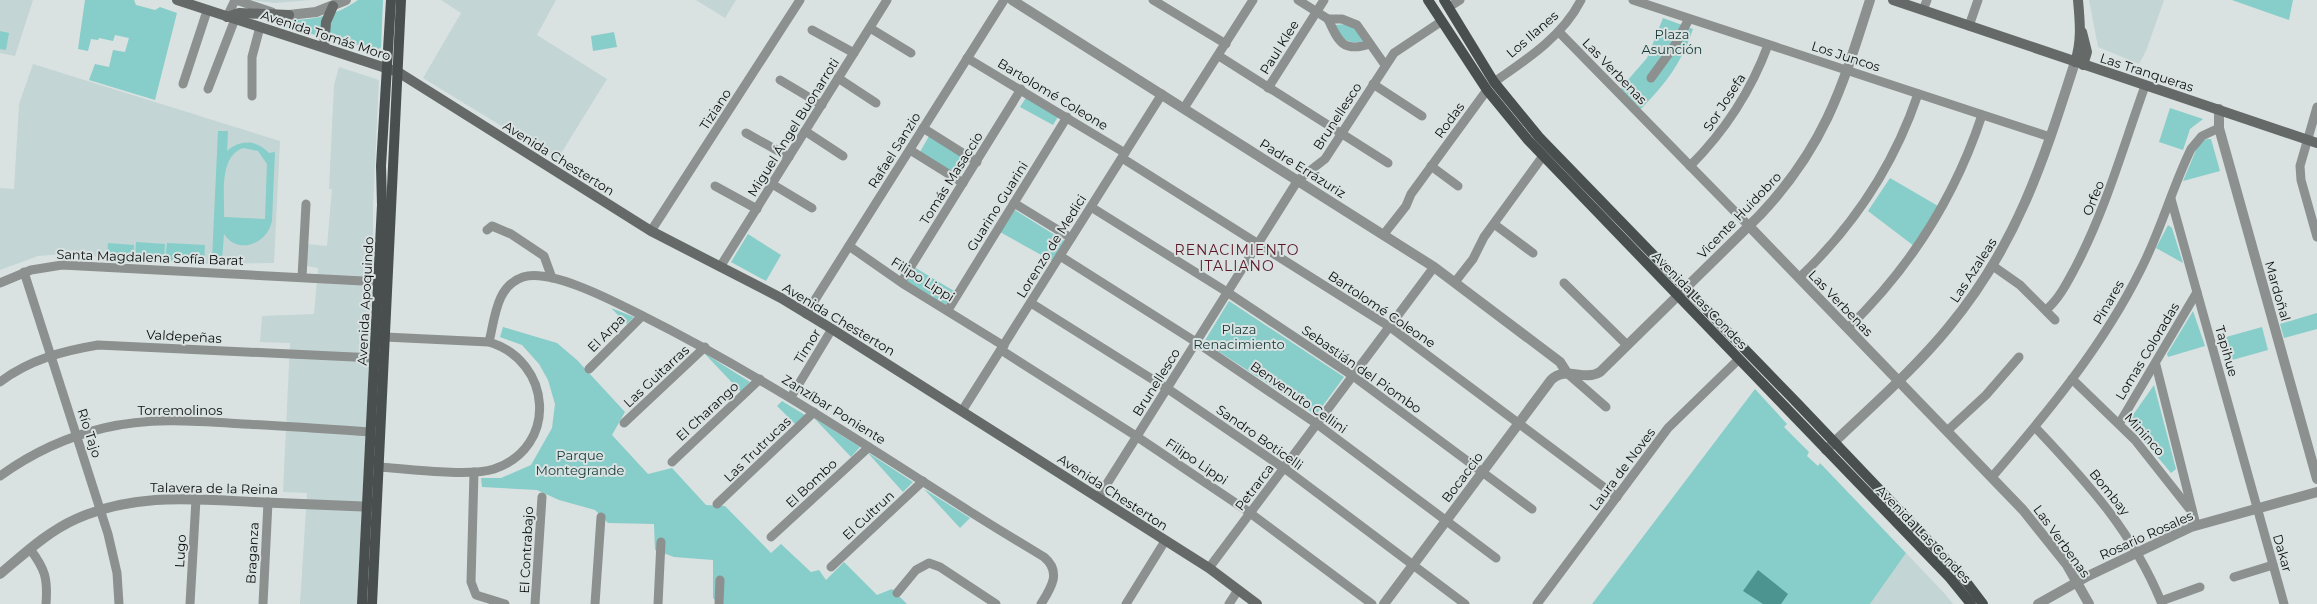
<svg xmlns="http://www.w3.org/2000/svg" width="2317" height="604" viewBox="0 0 2317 604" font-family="Montserrat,sans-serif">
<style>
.built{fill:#c3d5d4}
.green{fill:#87cdc9;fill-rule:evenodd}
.water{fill:#4b9490}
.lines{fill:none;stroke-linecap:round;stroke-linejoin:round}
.minor{stroke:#8c908f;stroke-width:9}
.tertiary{stroke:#8c908f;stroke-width:10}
.secondary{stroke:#656a69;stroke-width:10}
.primary{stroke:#494f4f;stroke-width:10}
.labels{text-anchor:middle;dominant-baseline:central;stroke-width:4;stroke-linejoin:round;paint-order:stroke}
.street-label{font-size:13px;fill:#0b0d0d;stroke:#d9e2e1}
.park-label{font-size:13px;fill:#133836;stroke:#d9e2e1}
.neighbourhood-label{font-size:14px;letter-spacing:1px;fill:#5c1727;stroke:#d9e2e1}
</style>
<rect width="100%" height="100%" fill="#d9e2e1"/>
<g class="built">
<path d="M0,0h33l-18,56 -15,-3z"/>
<path d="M251,0h59l-35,3z"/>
<path d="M441,0h115l-19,35 70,44 -50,81 -134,-82 38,-65z"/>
<path d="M696,0h40l-11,18z"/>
<path d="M2089,0h75l-18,51 -7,13 -41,-17z"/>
<path d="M33,64l247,77 -6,122 -67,1 -145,-10 -24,2 -38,14v-82l14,1 5,-85z"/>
<path d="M339,67l40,13 -6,126v79l-16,319h-57l7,-111 -24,-1 7,-149 -30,-1 2,-26 52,-2 4,-46 -12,-2 1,-22 20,2 5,-57h-3l5,-104z"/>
<path d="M1906,553l39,41 8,10h-83z"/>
</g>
<g class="green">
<path d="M85,0h49l2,5 19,5 5,-3 17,6 -22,87 -66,-20 6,-16 14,3 4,-17 12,2 4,-14 -14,-3 -2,6 -14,-3 -1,2 -7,-1 -3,12 -10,-2z"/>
<path d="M358,0h25l-2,47 -2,3 -97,-23 -7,-4 1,-3c30,1 57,-2 82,-20z"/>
<path d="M2232,0h61l-4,20z"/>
<path d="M1663,18l30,11c-12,35 -27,54 -52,80l-21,-20 27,-31z"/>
<path d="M1348,24l6,3 10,14c-16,4 -23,-2 -30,-16z"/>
<path d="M0,31l9,2 -3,17 -6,-1z"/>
<path d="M614,32l3,15 -24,4 -2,-15z"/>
<path d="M1027,96l32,19 -6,10 -33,-18z"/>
<path d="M2170,108l33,11 -13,10 -7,21 -24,-8z"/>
<path d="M218,131h10l-1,20c14,-12 30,-11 42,2l6,-1 -3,68c-3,23 -34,36 -48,14l-2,26h-10zM243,148l15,3 9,13 -2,55 -41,-2c1,-21 -6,-60 19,-69z"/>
<path d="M929,136l40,25 -10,16 -39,-25z"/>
<path d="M2207,139h4l9,32 -37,10 16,-38z"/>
<path d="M1890,178l48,28 -24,40 -46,-35z"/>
<path d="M1015,210l51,32 -14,19 -52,-29z"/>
<path d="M2168,225l4,3 11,35 -27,-15z"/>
<path d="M748,234l33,21 -15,26 -35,-19z"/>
<path d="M136,242l29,2 -1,16 -29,-2z"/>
<path d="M108,243l26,2 -1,13 -26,-2z"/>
<path d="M167,243l38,2 -1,18 -39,-3z"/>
<path d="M914,267l40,24 -9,15 -40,-25z"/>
<path d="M1229,301l115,76 -28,38 -112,-73z"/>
<path d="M611,308l23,9 -7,7z"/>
<path d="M2193,311l12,35 -37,11 -1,-3z"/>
<path d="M2317,313v16l-33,9 -4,-14z"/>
<path d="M503,327l54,16 20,17 48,52 -13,23 36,39 24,-6 34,37 19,1 46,47 10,-9 30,28 8,-2 7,10 18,-18 33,33 15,-6 15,15h-188l-6,-6v-38l-39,-3 -19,-7 -1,-26 -46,-1 -13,-13 -36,-10 -22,-10 -55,-3 -1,-9h20l30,-13 21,-37 3,-24 -7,-24 -9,-16 -17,-19 -22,-8z"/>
<path d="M2262,327l6,23 -43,12 -6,-23z"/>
<path d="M704,353l46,29 -9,10z"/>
<path d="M2154,385l22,84 -5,4 -43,-51z"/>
<path d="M1755,389l32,35 -3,3 25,25 -2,4 11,10 2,-3 86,90 -36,51h-278z"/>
<path d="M782,401l23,14 -9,10 -19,-19z"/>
<path d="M814,418l46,29 -9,10z"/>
<path d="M867,452l46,30 -10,10z"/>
<path d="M924,489l46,29 -10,10z"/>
</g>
<path class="water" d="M1758,570l30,24 -7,10h-18l-20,-13z"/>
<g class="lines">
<g class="minor">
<path d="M236,0l36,12"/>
<path d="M1153,0l73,44"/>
<path d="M1298,0l30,19h14l15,6 28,40"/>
<path d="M1633,0l417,137"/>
<path d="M1449,7l11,-7"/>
<path d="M1923,10l4,-10"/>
<path d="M227,17l8,-17"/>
<path d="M1328,19c10,22 15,34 42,25"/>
<path d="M1969,26l9,-26"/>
<path d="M870,28l41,25"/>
<path d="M812,30l42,23"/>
<path d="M1559,32l190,194"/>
<path d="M1219,56l169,107"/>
<path d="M967,58l158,95"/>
<path d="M838,78l38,25"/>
<path d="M1651,78l24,-33 14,-26"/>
<path d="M780,80l42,25"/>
<path d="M1494,82c32,-22 69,-46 87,-82"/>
<path d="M183,84l24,-73"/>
<path d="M1373,84l49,32"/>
<path d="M1268,88l56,-88"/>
<path d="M208,89l27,-70"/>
<path d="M252,96v-39l8,-30"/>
<path d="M2317,107l-17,59 1,14 16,57"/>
<path d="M1184,108l69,-108"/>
<path d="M923,128l54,34"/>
<path d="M805,131l38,25"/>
<path d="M746,133l43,24"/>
<path d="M910,150l53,33"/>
<path d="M1122,158l268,169 227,170"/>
<path d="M1431,166l27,20"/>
<path d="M1690,166c35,-35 61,-75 78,-121"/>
<path d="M772,184l40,24"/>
<path d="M715,186l42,23"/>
<path d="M2171,199l113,405"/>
<path d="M1014,203l57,35"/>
<path d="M1091,207l136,85 126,84 179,133"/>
<path d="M1494,224l39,29"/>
<path d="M487,230l5,-4 19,8 33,22 8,22"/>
<path d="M651,231l149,-231"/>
<path d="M1384,234l22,-28 5,-12 76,-104"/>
<path d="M849,246l56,39 99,61"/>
<path d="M1060,256l136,86 121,82 179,134"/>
<path d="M1993,266l27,19 35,35"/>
<path d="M720,267l167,-267"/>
<path d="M24,272l84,262 9,39 2,31"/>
<path d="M302,277l4,-73"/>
<path d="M1799,278c55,-52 95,-113 119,-184"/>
<path d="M902,281l119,-192"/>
<path d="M1455,282l18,-23 11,-22 59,-81"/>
<path d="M0,283l31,-13 31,-5 301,16 16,1 4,3"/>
<path d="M1564,283l63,62"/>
<path d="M1031,303l140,88 117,80 177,133"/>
<path d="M948,310l119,-193"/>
<path d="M2046,310c13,-11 21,-27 29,-42 31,-59 48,-121 70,-182"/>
<path d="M806,314l198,-314"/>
<path d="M1848,328c62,-60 107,-131 134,-213"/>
<path d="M489,342c6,-24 7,-56 34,-65 29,-9 94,26 120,39 114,57 219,127 326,195 25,16 50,31 75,46 18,15 7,31 -3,47"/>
<path d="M1001,350l132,84 113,76 126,94"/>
<path d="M2156,365l40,160"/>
<path d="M589,369l53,-53"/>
<path d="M1567,373l39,34"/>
<path d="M2072,379l63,61 57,72"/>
<path d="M0,382c29,-22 62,-31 98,-37l277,13"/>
<path d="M791,397l41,-68"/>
<path d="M962,411l200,-317"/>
<path d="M624,423l81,-76"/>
<path d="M2119,424l78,-132"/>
<path d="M2035,427c52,55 98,105 127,177"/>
<path d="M1947,431l39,-36 33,-38"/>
<path d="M672,462l88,-83"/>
<path d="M379,467c28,2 91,10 115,2 65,-22 58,-108 -5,-127l-104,-5 -6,-4"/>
<path d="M474,472l-3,110 5,13 29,9"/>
<path d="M0,476c32,-23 66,-39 104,-48 46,-11 93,-7 139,-4 43,2 85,5 128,8"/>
<path d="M1992,477c56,-65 111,-131 149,-208 20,-39 31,-81 50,-120l11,-13 17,-8"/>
<path d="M1098,498l200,-318 27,-21 69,-106 48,-32"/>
<path d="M717,504l97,-92"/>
<path d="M771,537l98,-90"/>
<path d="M30,549c15,20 18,29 16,55"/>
<path d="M831,567l92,-86"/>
<path d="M1209,568l225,-301"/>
<path d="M2234,577l39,-12"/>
<path d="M897,593l19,-23 13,-7 11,4 56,37"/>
<path d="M2161,601l39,-14"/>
<path d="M190,604l6,-105"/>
<path d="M263,604l5,-102"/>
<path d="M535,604l7,-107"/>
<path d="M595,604l6,-87"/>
<path d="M658,604l3,-62"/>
<path d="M719,604l1,-24"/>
<path d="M1126,604l39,-63"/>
<path d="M1229,604l9,-14"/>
<path d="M1537,604l131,-176 71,-69"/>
</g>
<g class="tertiary">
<path d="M1012,0l422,267 126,95 7,11"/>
<path d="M289,15l27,-3 30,-12"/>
<path d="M2219,109v19l98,351"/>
<path d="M1749,226l274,284 44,55 22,39"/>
<path d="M1826,450c41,-40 86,-78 122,-122 69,-83 95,-166 127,-266"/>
<path d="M0,574c24,-20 47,-42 76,-55 58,-26 116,-20 178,-17 40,2 81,3 121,5"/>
<path d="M1384,604l167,-224c15,-15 32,2 49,-8l160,-157c65,-69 82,-127 110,-215"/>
<path d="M2038,604l50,-28 103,-49 126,-35"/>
</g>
<g class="secondary">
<path d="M177,0l221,72 253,159 130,67 51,31 377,239 48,36"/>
<path d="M1893,0l424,143"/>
<path d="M227,17l12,-4 50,2"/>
<path d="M2082,32l5,20 -4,13"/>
<path d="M324,47l2,-25 7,-16"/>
<path d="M2075,62c7,-21 5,-40 3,-62"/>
</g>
<g class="primary">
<path d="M1428,0l59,90 41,50 422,438 21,26"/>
<path d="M1444,0l50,82 45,55 259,267 163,171 22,29"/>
<path d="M362,604l20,-399 -1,-39 10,-166"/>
<path d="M372,604l29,-604"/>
</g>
</g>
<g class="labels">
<g class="street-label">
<text transform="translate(1532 34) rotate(-41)">Los Ilanes</text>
<text transform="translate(326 35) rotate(18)">Avenida Tomás Moro</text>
<text transform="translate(1279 47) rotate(-58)">Paul Klee</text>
<text transform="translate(1846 56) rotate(18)">Los Juncos</text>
<text transform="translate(1615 71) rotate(46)">Las Verbenas</text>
<text transform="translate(2147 72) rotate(18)">Las Tranqueras</text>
<text transform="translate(1053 94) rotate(31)">Bartolomé Coleone</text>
<text transform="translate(1724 102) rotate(-57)">Sor Josefa</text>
<text transform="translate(715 109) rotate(-57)">Tiziano</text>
<text transform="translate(1337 116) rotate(-57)">Brunellesco</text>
<text transform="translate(1449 120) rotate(-54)">Rodas</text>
<text transform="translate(793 127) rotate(-58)">Miguel Ángel Buonarroti</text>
<text transform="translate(894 150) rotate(-58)">Rafael Sanzio</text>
<text transform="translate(559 158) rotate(32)">Avenida Chesterton</text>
<text transform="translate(1303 168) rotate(32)">Padre Errázuriz</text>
<text transform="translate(951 178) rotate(-58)">Tomás Masaccio</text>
<text transform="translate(2093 198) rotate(-68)">Orfeo</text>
<text transform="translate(997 206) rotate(-58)">Guarino Guarini</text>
<text transform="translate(1739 215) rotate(-46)">Vicente Huidobro</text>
<text transform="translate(1051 246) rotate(-58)">Lorenzo de Medici</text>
<text transform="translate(150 257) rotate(2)">Santa Magdalena Sofía Barat</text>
<text transform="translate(1973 270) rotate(-57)">Las Azaleas</text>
<text transform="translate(923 279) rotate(32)">Filipo Lippi</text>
<text transform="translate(2278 291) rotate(74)">Mardoñal</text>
<text transform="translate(1700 300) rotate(46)">Avenida Las Condes</text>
<text transform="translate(365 301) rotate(-87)">Avenida Apoquindo</text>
<text transform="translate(2108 302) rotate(-60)">Pinares</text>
<text transform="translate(1841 303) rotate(46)">Las Verbenas</text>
<text transform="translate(1382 309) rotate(34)">Bartolomé Coleone</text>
<text transform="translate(839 319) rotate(31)">Avenida Chesterton</text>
<text transform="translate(606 333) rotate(-45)">El Arpa</text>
<text transform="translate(184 336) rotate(3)">Valdepeñas</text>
<text transform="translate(807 346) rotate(-58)">Timor</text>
<text transform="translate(2147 351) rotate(-59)">Lomas Coloradas</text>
<text transform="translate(2227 351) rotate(74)">Tapihue</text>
<text transform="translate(1362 369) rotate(35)">Sebastián del Piombo</text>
<text transform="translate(656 376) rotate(-43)">Las Guitarras</text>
<text transform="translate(1156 382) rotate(-58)">Brunellesco</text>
<text transform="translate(1299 397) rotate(35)">Benvenuto Cellini</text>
<text transform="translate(834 409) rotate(32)">Zanzíbar Poniente</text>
<text x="180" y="410">Torremolinos</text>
<text transform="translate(707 411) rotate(-43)">El Charango</text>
<text transform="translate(90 433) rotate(72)">Río Tajo</text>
<text transform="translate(2145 434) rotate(48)">Mininco</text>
<text transform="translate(1260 437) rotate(35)">Sandro Boticelli</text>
<text transform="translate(757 449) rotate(-44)">Las Trutrucas</text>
<text transform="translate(1197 461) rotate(34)">Filipo Lippi</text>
<text transform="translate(1622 469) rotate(-53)">Laura de Noves</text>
<text transform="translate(1462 477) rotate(-53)">Bocaccio</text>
<text transform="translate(811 483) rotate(-43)">El Bombo</text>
<text transform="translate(1254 487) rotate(-53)">Petrarca</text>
<text transform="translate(214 488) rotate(1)">Talavera de la Reina</text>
<text transform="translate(1113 492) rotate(33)">Avenida Chesterton</text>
<text transform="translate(2110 492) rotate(51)">Bombay</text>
<text transform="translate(868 515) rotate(-43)">El Cultrun</text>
<text transform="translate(1924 534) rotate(46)">Avenida Las Condes</text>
<text transform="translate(2146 535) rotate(-24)">Rosario Rosales</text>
<text transform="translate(2062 541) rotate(54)">Las Verbenas</text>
<text transform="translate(526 550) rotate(-87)">El Contrabajo</text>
<text transform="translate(180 551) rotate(-87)">Lugo</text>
<text transform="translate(252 553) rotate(-87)">Braganza</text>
<text transform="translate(2283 553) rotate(74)">Dakar</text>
</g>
<g class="park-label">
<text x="1672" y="34">Plaza<tspan x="1672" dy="15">Asunción</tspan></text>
<text x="1239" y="329">Plaza<tspan x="1239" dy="15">Renacimiento</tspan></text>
<text x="580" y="455">Parque<tspan x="580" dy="15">Montegrande</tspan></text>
</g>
<g class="neighbourhood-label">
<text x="1237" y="250">RENACIMIENTO<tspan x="1237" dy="16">ITALIANO</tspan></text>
</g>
</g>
</svg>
